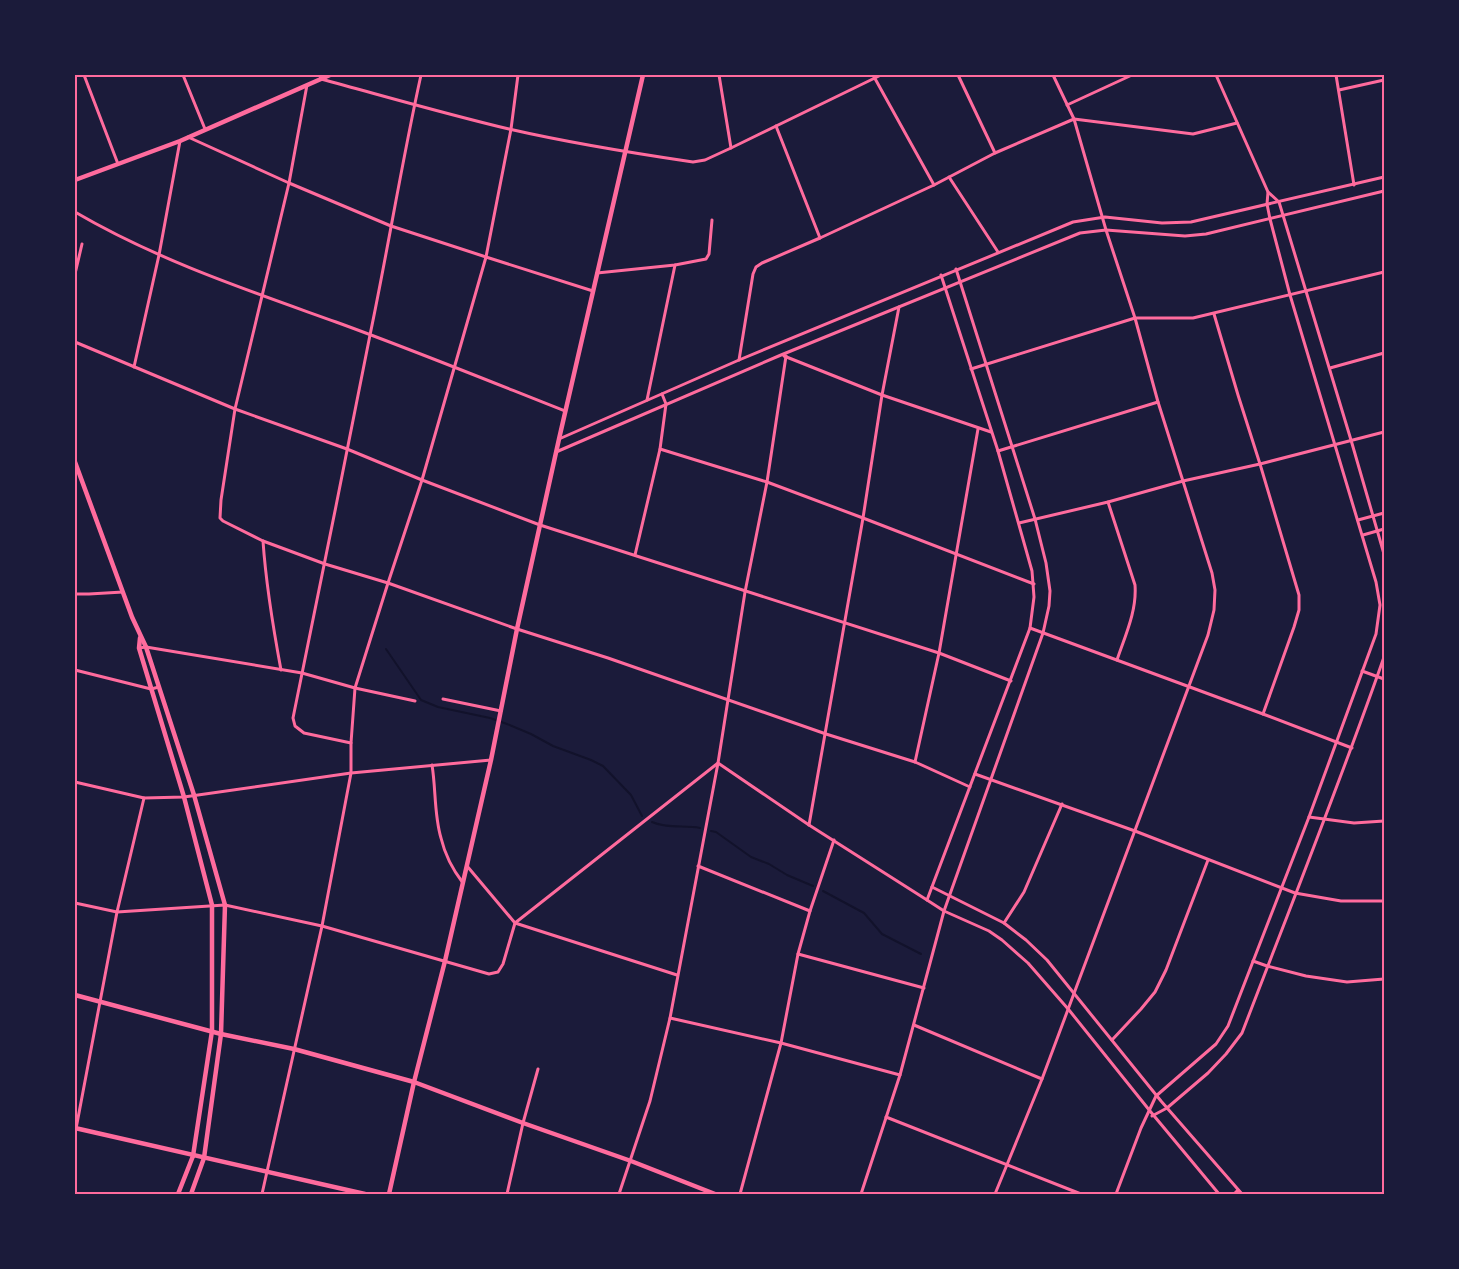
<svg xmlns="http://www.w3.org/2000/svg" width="1459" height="1269" viewBox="0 0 1459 1269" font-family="'Fira Sans',sans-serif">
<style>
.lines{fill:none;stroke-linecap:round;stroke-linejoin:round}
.stream{stroke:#12122b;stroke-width:2}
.minor{stroke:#ff6b9d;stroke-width:3}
.tertiary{stroke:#ff6b9d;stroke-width:4.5}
.secondary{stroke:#ff6b9d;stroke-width:4.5}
.neatline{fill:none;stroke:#ff6b9d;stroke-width:2}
</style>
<rect width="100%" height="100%" fill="#1b1b3a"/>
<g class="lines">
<g class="stream">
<path d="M386,649l35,51 17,7 52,11 17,6 24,10 22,12 38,14 12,6 28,29 11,21"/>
<path d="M652,822c15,7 32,3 48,6"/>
<path d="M711,831l5,1 35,25 18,7 18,11 26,11"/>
<path d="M823,891l41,22 18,21 39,20"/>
</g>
<g class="minor">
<path d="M84,75l34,89"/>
<path d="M183,75l22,54"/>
<path d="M320,75l1,4c63,17 125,35 188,50 61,14 123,24 184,33l12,-2 26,-12 150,-73"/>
<path d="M719,75l12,73"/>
<path d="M873,75l61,110"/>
<path d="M958,75l37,78"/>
<path d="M1216,75l52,117 11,10 72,238 33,114"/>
<path d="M1336,75l18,110"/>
<path d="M307,85l-18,98 -54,226 -14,91 -1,18 3,3 40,20 62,23 63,19 129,46 91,29 218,76 89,28 55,25"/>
<path d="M1339,90l45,-10"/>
<path d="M1067,105l65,-30"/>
<path d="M776,126l44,112"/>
<path d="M188,137l101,46 102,43 95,31 107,34"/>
<path d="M949,177l49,75"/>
<path d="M75,212c82,48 172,78 261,110 77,28 153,59 229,89"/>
<path d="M597,273l78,-8 31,-6 3,-5 3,-34"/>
<path d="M75,274l7,-30"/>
<path d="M1214,314l24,81 22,69 39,131v15l-5,17 -31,87"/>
<path d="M75,342l160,67 112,40 75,31 118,45 399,128 72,28"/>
<path d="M784,356l98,39 109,37"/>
<path d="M739,360l14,-86 3,-7 6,-4 58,-25 114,-53 61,-32 79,-34 119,15 44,-11"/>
<path d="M134,367l25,-112 21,-114"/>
<path d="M1330,368l54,-15"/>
<path d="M971,369l164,-51h58l191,-46"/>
<path d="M647,400l28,-135"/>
<path d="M559,439l180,-79 334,-138 32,-5 57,6 29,-1 193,-45"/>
<path d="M660,449l107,33 96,36 171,66"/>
<path d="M998,451l160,-49"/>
<path d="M556,452l225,-97 299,-122 26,-3 79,6 21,-2 178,-43"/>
<path d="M1108,502l27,83c2,26 -10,51 -18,75"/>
<path d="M1358,520l26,-7"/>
<path d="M1019,523l89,-21 75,-21 77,-17 124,-32"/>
<path d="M1363,535l21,-6"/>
<path d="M263,541c3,44 10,86 18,129"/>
<path d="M635,555l25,-106 6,-45 -4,-10"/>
<path d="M75,594h14l34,-2"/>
<path d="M1030,628l233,86 89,34"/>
<path d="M139,648l7,-1 156,26 53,15 60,13"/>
<path d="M75,670l76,19 8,-2"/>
<path d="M1362,671l22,8"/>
<path d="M443,699l58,12"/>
<path d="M351,743l-47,-10 -9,-7 -2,-8c26,-128 52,-255 77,-383 18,-86 32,-174 51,-260"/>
<path d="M915,762l24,-109 39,-224"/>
<path d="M432,765c4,24 2,50 9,73 4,17 12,32 22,45"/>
<path d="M975,774l160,57 160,62 46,8h43"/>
<path d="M75,782l69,16 40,-1 167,-24 140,-13"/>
<path d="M1309,817l45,6 30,-2"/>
<path d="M809,825l54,-307 19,-123 17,-88"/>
<path d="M467,866l48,57 162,52"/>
<path d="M698,866l112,45"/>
<path d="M932,887l72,36 22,17 21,20 114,141 81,93"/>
<path d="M927,900l103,-272 4,-31 -2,-26 -34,-120 -57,-176"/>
<path d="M75,903l42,9 108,-7 97,21 167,48 9,-2 5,-8 12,-41 203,-160 91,62 118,75 17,11 45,20 13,9 26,23 41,47 81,101 69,83"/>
<path d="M1004,923l20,-31 38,-88"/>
<path d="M798,954l126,34"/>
<path d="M1253,961l14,5 39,10 41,6 37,-3"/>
<path d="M670,1018l111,25 119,32"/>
<path d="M914,1025l128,54"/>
<path d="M1112,1040l29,-31 14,-17 11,-22 42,-110"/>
<path d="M1152,1116l15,-8 41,-35 18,-19 16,-21c48,-125 98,-250 142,-376"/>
<path d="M886,1117l195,77"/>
<path d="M75,1134l42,-222 27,-114"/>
<path d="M262,1194l60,-268 29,-153v-30l4,-55 33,-105 34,-103 64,-223 25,-128 7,-54"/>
<path d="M507,1194l16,-71 15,-54"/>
<path d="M619,1194l31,-93 20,-83 48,-255 27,-171 22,-110 19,-126"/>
<path d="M740,1194l41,-151 17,-89 12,-43 24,-71"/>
<path d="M861,1194l39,-119 44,-164 99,-278 6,-27 1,-15 -4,-28 -11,-44 -79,-250"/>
<path d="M995,1194l47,-115 166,-444 6,-25 1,-20 -3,-17 -54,-171 -23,-84 -29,-88 -32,-111 -21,-44"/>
<path d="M1116,1194l25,-66 15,-32 60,-52 12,-18 81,-209 67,-183 4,-29 -4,-23 -86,-287 -20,-76 -3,-15 1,-12"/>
<path d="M1234,1194l4,-4"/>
</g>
<g class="tertiary">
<path d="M178,1194l15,-38"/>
<path d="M191,1194l13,-36"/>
<path d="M389,1194l25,-112 31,-121 46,-201 26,-131 42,-190 84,-364"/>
</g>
<g class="secondary">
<path d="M75,180l105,-39 150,-66"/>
<path d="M75,462l57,155 14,30 48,148 31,110 -4,129 -17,124"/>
<path d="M140,638l-1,10 45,149 28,108v126l-19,125"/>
<path d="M75,995l146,39 73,15 120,33 109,41 108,38 84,33"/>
<path d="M75,1128l290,66"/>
</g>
</g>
<rect width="1459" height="1269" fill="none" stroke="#1b1b3a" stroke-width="152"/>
<rect x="76" y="76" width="1307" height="1117" class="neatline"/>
</svg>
